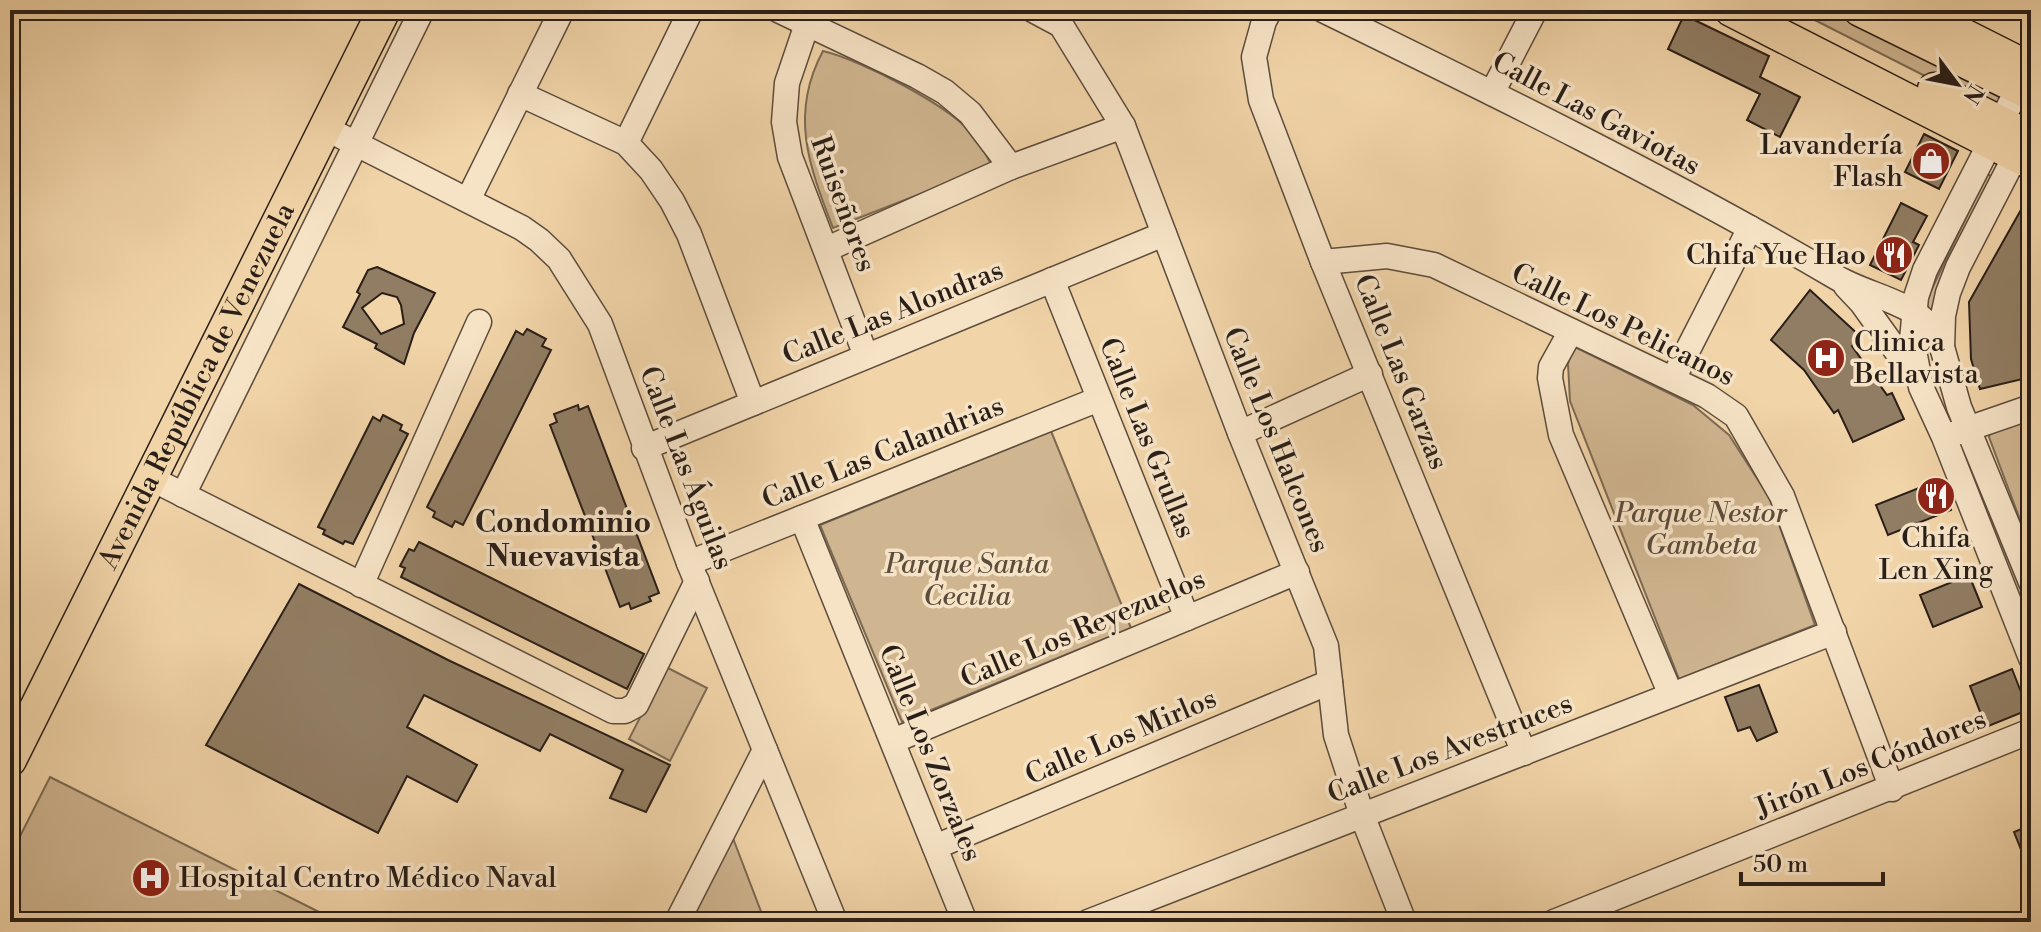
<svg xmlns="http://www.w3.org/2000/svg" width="2041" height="932" viewBox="0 0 2041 932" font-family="'Libre Bodoni',serif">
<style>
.green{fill:#cfb590;stroke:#7c6a54;stroke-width:2}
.building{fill:#917d63;stroke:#2a1f18;stroke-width:2;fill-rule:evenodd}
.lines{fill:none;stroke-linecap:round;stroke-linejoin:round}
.minor-casing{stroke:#5c4c3c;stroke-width:27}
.major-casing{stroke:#2a1f18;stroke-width:35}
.minor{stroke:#f6e3c6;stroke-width:24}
.major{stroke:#f1d4a8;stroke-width:32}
.labels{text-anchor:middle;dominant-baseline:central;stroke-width:7;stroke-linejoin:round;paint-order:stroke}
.street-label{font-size:28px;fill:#2a1f18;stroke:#f6e3c6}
.poi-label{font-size:28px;fill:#2a1f18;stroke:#f6e3c6;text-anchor:end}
.park-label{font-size:28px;font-style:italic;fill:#5c4c3c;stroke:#f6e3c6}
.neighbourhood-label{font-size:30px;font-weight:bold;fill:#2a1f18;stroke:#f6e3c6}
</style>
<rect width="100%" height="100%" fill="#f1d4a8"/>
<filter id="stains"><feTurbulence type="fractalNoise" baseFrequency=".0025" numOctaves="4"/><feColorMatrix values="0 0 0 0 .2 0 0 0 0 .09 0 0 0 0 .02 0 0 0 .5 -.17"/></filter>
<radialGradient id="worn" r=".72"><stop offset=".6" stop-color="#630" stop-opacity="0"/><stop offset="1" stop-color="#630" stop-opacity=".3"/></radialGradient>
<g class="green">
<path d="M1795,10h52l153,78 2,15 -16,4z"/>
<path d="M823,51c38,9 130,56 153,87 6,8 11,19 16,28l-159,62c-24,-62 -44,-114 -10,-177z"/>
<path d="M1987,174l12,6 -63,147 -13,-16 3,-10z"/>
<path d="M1573,346l120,59 36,30 40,62 46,128 -136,54 -109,-278 -2,-37z"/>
<path d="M2031,418v131l-42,-112 3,-9z"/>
<path d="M1051,431l80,197 -229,94 -82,-197z"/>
<path d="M1963,447l15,18 53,133v37l-69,-183z"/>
<path d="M666,667l41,21 -37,73 -41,-22z"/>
<path d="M50,777l289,145h-329v-66z"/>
<path d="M731,833l34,89h-79z"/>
</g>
<g class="building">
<path d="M1684,15l85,41 -9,21 40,20 -20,40 -33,-17 13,-26 -92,-45z"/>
<path d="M1924,134l34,17 -19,38 -34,-17z"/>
<path d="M2031,192v185l-51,12 -9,-30 -2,-57z"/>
<path d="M1901,203l26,13 -14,26 6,3 -18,35 -31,-15z"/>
<path d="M377,267l58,26 -21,40 -10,31 -29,-16 2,-4 -34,-17 17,-33 -3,-2 11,-22zM382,293l15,4 4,8 3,19 -23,10 -19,-26z"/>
<path d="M1810,290l51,47 -9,9 35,49 5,-2 12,26 -51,23 -15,-32 -4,3 -30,-43 -33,-30z"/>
<path d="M527,329l19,10 -4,7 9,4 -88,175 -8,-4 -3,6 -19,-10 2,-5 -8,-5 89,-176 7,4z"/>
<path d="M578,405l1,5 9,-4 71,187 -10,4 2,4 -20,8 -2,-6 -9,4 -70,-182 7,-3 -3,-8z"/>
<path d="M383,415l19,10 -2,5 8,4 -55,110 -8,-3 -2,3 -20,-10 2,-4 -7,-3 55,-110 7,4z"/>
<path d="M1939,480l12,30 -63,25 -12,-30z"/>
<path d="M419,542l225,112 -17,35 -226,-112 4,-9 -5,-2 9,-17 5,2z"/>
<path d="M1969,575l13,32 -49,20 -13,-32z"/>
<path d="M299,584l149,76 222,105 -24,47 -36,-14 13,-28 -73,-36 -10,17 -116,-56 -17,32 70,38 -20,37 -50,-26 -29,57 -172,-88z"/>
<path d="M2012,669l16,41 -42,17 -16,-41z"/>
<path d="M1759,685l18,47 -20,9 -7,-14 -12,4 -13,-34z"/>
<path d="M2031,825v47h-1l-16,-40z"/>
</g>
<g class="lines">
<g class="minor-casing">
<g id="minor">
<path d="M778,10l139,66 28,16 25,21 41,54"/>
<path d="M1033,10l28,15 62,101 117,307 86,213 10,89 26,80 42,107"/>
<path d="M1270,10l-6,11 -10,36 7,43 62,162 201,491"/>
<path d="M1323,10c172,84 346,169 511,266 26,16 57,21 83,38 12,9 19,19 25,33"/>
<path d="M807,24l-20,59 -3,39 6,35 76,199"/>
<path d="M2026,73l-101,197 -9,27 -4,43 9,47 23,50 87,221"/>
<path d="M1492,93l43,-83"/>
<path d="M520,94l106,49 25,27 21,31 17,33 64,169"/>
<path d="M325,128l197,100 17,12 20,19 41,65 89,239 146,359"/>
<path d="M626,143l65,-133"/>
<path d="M2022,143l-64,124 -10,26 -5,23 -1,31 17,60 72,175"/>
<path d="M468,200l94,-190"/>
<path d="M827,249l184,-82 112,-41"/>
<path d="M1323,262l64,-6 47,9 273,131 29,20 46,80 110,293"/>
<path d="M1052,280l135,338"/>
<path d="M1846,286l16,17 51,71"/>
<path d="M1571,331l-20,36 -1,11 11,57 110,260"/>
<path d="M1673,379l77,-151"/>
<path d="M1240,433l130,-59"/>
<path d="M1953,434l78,-27"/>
<path d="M644,448l520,-214"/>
<path d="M150,478l463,233h12l11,-6 61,-124"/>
<path d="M183,495l239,-485"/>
<path d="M802,518l163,404"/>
<path d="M689,563l410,-164"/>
<path d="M361,585l118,-263"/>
<path d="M893,741l404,-169"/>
<path d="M935,847l395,-165"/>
<path d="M677,922l88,-172"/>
<path d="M1088,922l746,-290"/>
<path d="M1554,922l477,-191"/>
</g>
</g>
<g class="major-casing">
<g id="major">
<path d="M1731,10l300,153"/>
<path d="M1860,10l171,84"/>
<path d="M1914,10l117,59"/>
<path d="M1934,89l97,49"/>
<path id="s1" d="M10,760l374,-750"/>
</g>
</g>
<use href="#minor" class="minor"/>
<use href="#major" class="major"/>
</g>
<defs>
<g id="shop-disc" transform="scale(2)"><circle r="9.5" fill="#8f2418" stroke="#f6e3c6"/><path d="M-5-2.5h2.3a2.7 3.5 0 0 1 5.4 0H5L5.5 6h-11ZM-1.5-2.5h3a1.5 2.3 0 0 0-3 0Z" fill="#fff"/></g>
<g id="restaurant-disc" transform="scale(2)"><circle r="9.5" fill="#8f2418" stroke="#f6e3c6"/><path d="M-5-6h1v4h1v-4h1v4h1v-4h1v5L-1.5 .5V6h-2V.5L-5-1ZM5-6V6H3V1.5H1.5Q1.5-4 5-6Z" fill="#fff"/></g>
<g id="hospital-disc" transform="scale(2)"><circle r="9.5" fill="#8f2418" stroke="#f6e3c6"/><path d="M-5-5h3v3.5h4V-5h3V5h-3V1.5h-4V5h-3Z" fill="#fff"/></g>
</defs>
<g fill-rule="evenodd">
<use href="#shop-disc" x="1931" y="161"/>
<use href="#restaurant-disc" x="1894" y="255"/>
<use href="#hospital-disc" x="1826" y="358"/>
<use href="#restaurant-disc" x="1936" y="496"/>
<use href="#hospital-disc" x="151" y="878"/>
</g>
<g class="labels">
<g class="street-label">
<text transform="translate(1596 114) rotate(28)">Calle Las Gaviotas</text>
<text transform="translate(843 204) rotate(70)">Ruiseñores</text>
<text transform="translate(893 313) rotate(-22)">Calle Las Alondras</text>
<text transform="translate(1623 325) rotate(26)">Calle Los Pelicanos</text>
<text transform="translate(1401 372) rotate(68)">Calle Las Garzas</text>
<text stroke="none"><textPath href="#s1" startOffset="418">Avenida República de Venezuela</textPath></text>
<text transform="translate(1147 438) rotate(68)">Calle Las Grullas</text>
<text transform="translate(1276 440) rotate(68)">Calle Los Halcones</text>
<text transform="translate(883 453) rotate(-22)">Calle Las Calandrias</text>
<text transform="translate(686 468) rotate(69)">Calle Las Águilas</text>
<text transform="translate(1083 629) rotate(-23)">Calle Los Reyezuelos</text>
<text transform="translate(1121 737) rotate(-23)">Calle Los Mirlos</text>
<text transform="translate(1450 749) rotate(-21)">Calle Los Avestruces</text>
<text transform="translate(930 753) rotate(68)">Calle Los Zorzales</text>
<text transform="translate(1871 764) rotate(-22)">Jirón Los Cóndores</text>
</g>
<g class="poi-label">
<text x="1903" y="145">Lavandería<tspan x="1903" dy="32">Flash</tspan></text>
<text x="1866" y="255">Chifa Yue Hao</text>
<text x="1854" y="342" text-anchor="start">Clinica<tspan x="1854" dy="32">Bellavista</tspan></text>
<text x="1936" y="538" text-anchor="middle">Chifa<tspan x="1936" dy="32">Len Xing</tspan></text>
<text x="179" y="878" text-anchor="start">Hospital Centro Médico Naval</text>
</g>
<g class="park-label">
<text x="1701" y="513">Parque Nestor<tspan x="1701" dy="32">Gambeta</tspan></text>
<text x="967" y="564">Parque Santa<tspan x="967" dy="32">Cecilia</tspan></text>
</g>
<g class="neighbourhood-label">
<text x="563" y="523">Condominio<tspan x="563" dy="34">Nuevavista</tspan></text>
</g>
</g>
<rect width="2041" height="932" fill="none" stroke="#f1d4a8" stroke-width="40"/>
<rect x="12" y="12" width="2017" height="908" fill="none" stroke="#2a1f18" stroke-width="4"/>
<rect x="20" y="20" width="2001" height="892" fill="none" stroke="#2a1f18" stroke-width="2"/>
<g transform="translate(1957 84) rotate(122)" stroke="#f6e3c6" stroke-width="6" paint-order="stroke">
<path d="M0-6L14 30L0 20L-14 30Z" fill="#2a1f18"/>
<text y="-12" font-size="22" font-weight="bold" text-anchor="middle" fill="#2a1f18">N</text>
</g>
<path d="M1741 872v12h142v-12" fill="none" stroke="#2a1f18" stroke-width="4"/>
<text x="1753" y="872" font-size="24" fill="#2a1f18" stroke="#f6e3c6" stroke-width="6" paint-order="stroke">50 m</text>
<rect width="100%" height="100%" filter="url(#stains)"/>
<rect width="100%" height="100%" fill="url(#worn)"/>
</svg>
